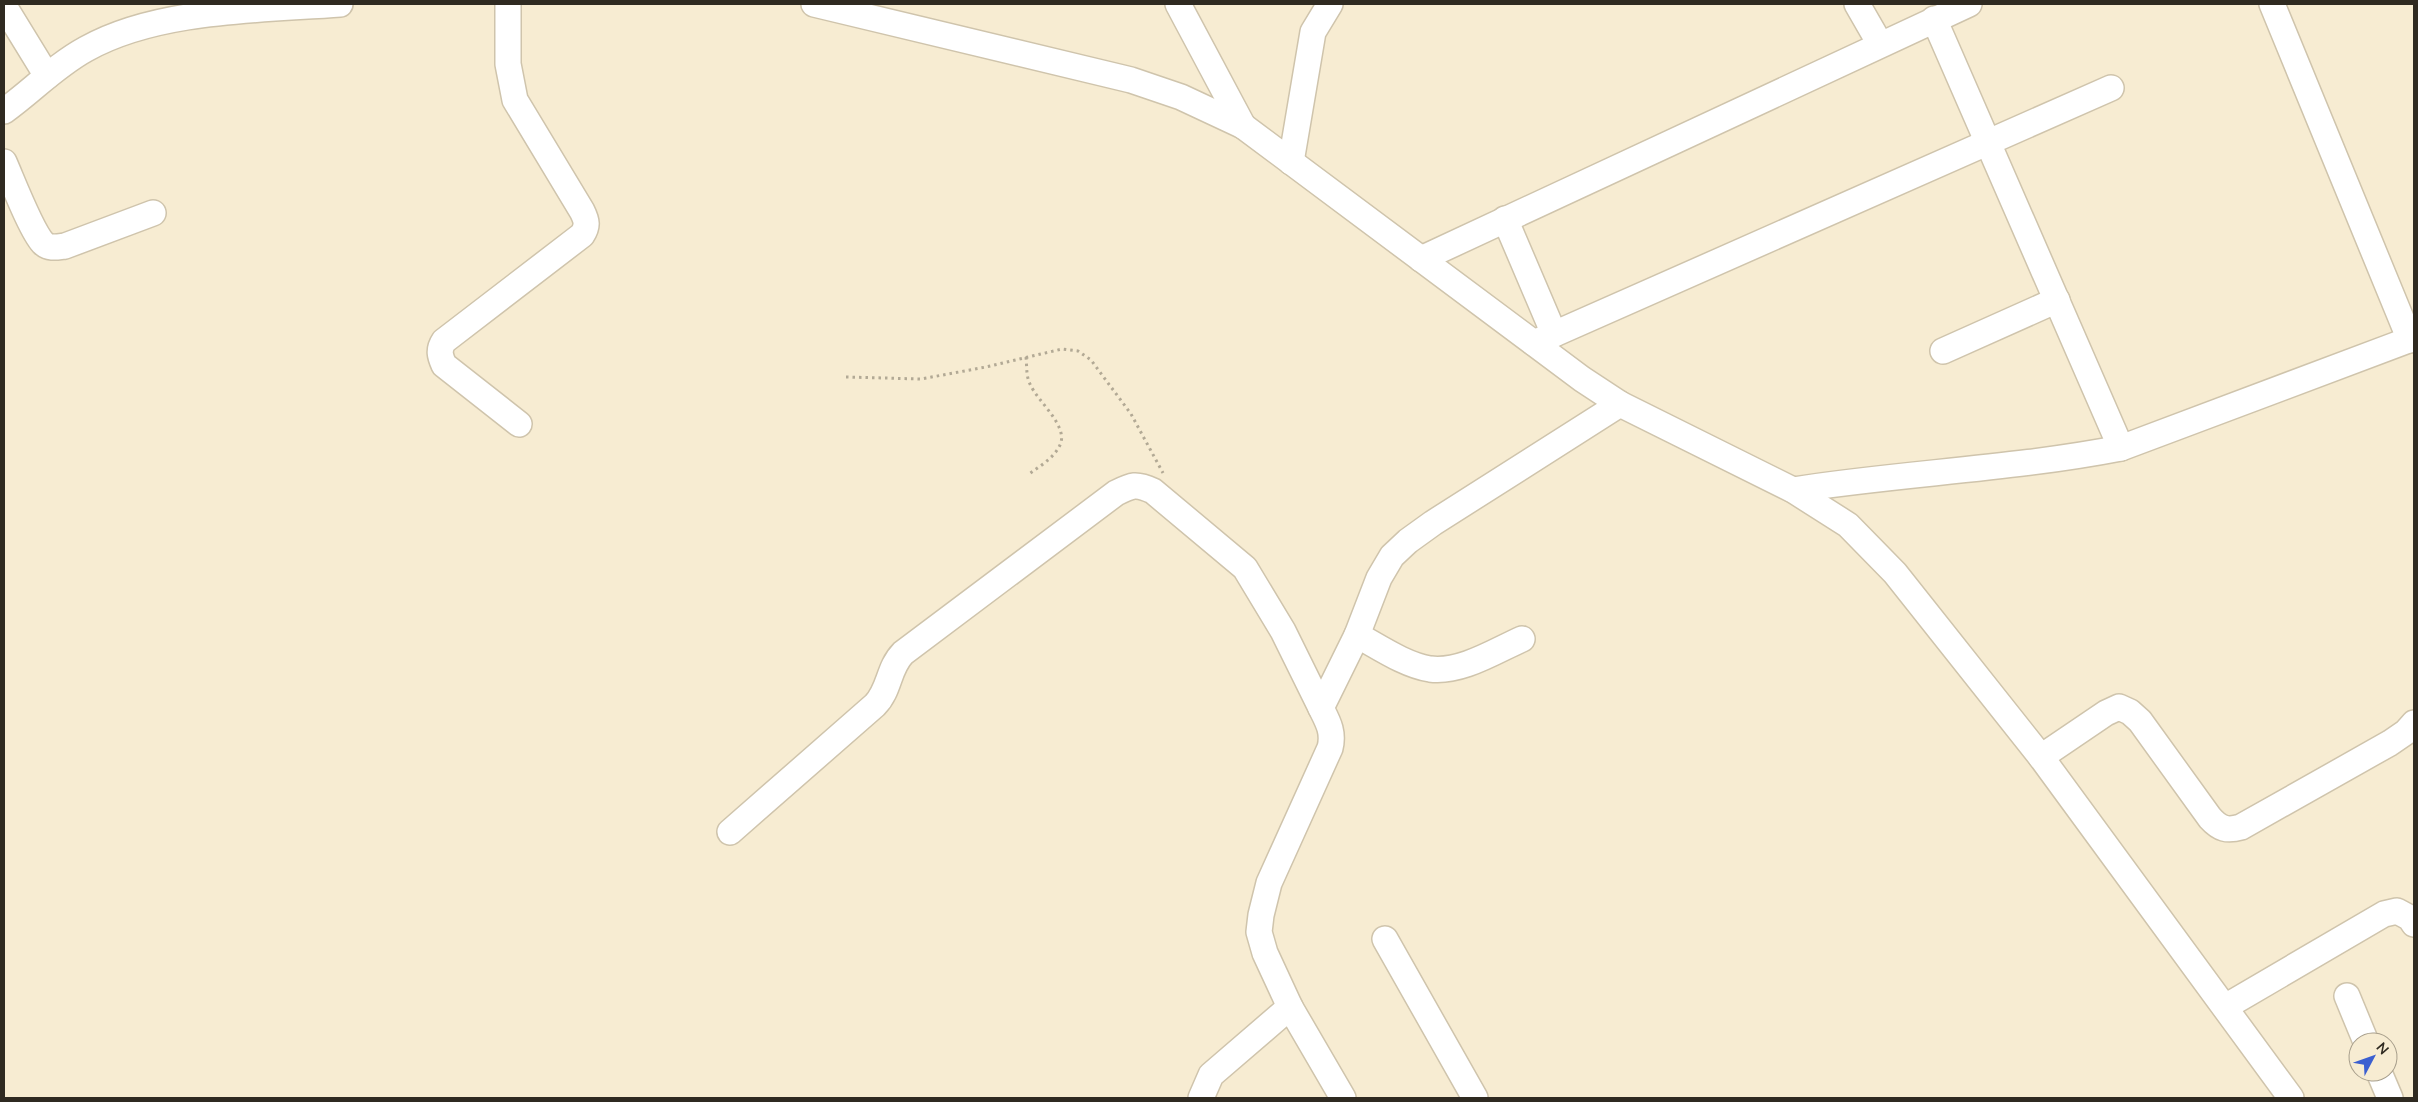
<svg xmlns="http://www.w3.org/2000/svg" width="2418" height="1102" viewBox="0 0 2418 1102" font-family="'Nunito Sans',sans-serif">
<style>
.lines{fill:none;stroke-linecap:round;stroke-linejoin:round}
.minor-casing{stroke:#cfc4ac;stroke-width:28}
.path{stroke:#b2a995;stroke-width:3;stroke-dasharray:2.5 4;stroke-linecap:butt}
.minor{stroke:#fff;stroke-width:25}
</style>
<rect width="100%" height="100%" fill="#f7ecd2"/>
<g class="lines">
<g class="minor-casing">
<g id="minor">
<path d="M508,4v60l7,36 67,111c5,10 6,15 0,24l-138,106c-6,9 -4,15 0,24l75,59"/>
<path d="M814,4l317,76 50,17 62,29 339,253 38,25 173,86 55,35 47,48 146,184 250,341"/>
<path d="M1178,4l65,122"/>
<path d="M1857,4l23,40"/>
<path d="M2272,4l138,336"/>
<path d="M4,6l43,70"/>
<path d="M1934,19l187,429"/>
<path d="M4,111c28,-20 51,-45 82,-62 71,-40 174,-39 254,-45"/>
<path d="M4,162c8,18 27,68 39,81 6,6 14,4 22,3l88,-33"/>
<path d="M1291,162l22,-130 17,-28"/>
<path d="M1505,219l49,115"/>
<path d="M1421,259l548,-255"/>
<path d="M1534,343l577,-255"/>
<path d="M1943,351l114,-51"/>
<path d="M1793,490c109,-17 220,-21 328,-42l293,-110"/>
<path d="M1357,635c22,12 48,30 73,34 31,4 65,-18 92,-30"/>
<path d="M2041,757l65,-44 13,-6 11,5 10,9 70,97c10,11 17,13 31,9l149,-84 16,-11 8,-9"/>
<path d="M730,832l145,-127c15,-15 13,-37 28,-52l213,-160c16,-8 20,-10 37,-2l92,77 38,63 38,77"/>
<path d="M1385,939l90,159"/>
<path d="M2347,996l19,46"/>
<path d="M2225,1007l159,-93 13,-3 13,7 4,6"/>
<path d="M2379,1072l11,26"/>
<path d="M1201,1098l10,-23 79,-68"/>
<path d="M1343,1098l-53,-91 -25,-54 -6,-21 2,-17 8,-32 61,-135c4,-16 -2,-26 -9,-40l36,-73 22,-57 13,-22 16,-15 25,-18 187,-119"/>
</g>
</g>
<g class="path">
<path d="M1026,357c1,10 0,19 4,27 7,17 39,42 30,61 -6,13 -20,21 -31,29"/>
<path d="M846,377l75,2 65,-12 76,-18 16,2 13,9 40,54 32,59"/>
</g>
<use href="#minor" class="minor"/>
</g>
<rect width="2418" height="1102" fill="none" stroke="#2f2a21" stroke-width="10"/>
<g transform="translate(2373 1057) rotate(49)"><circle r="24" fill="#f7ecd2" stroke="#a79e8b"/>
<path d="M0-4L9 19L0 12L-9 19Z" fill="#3b5fd0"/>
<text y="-8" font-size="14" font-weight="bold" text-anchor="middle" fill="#2f2a21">N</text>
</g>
</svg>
